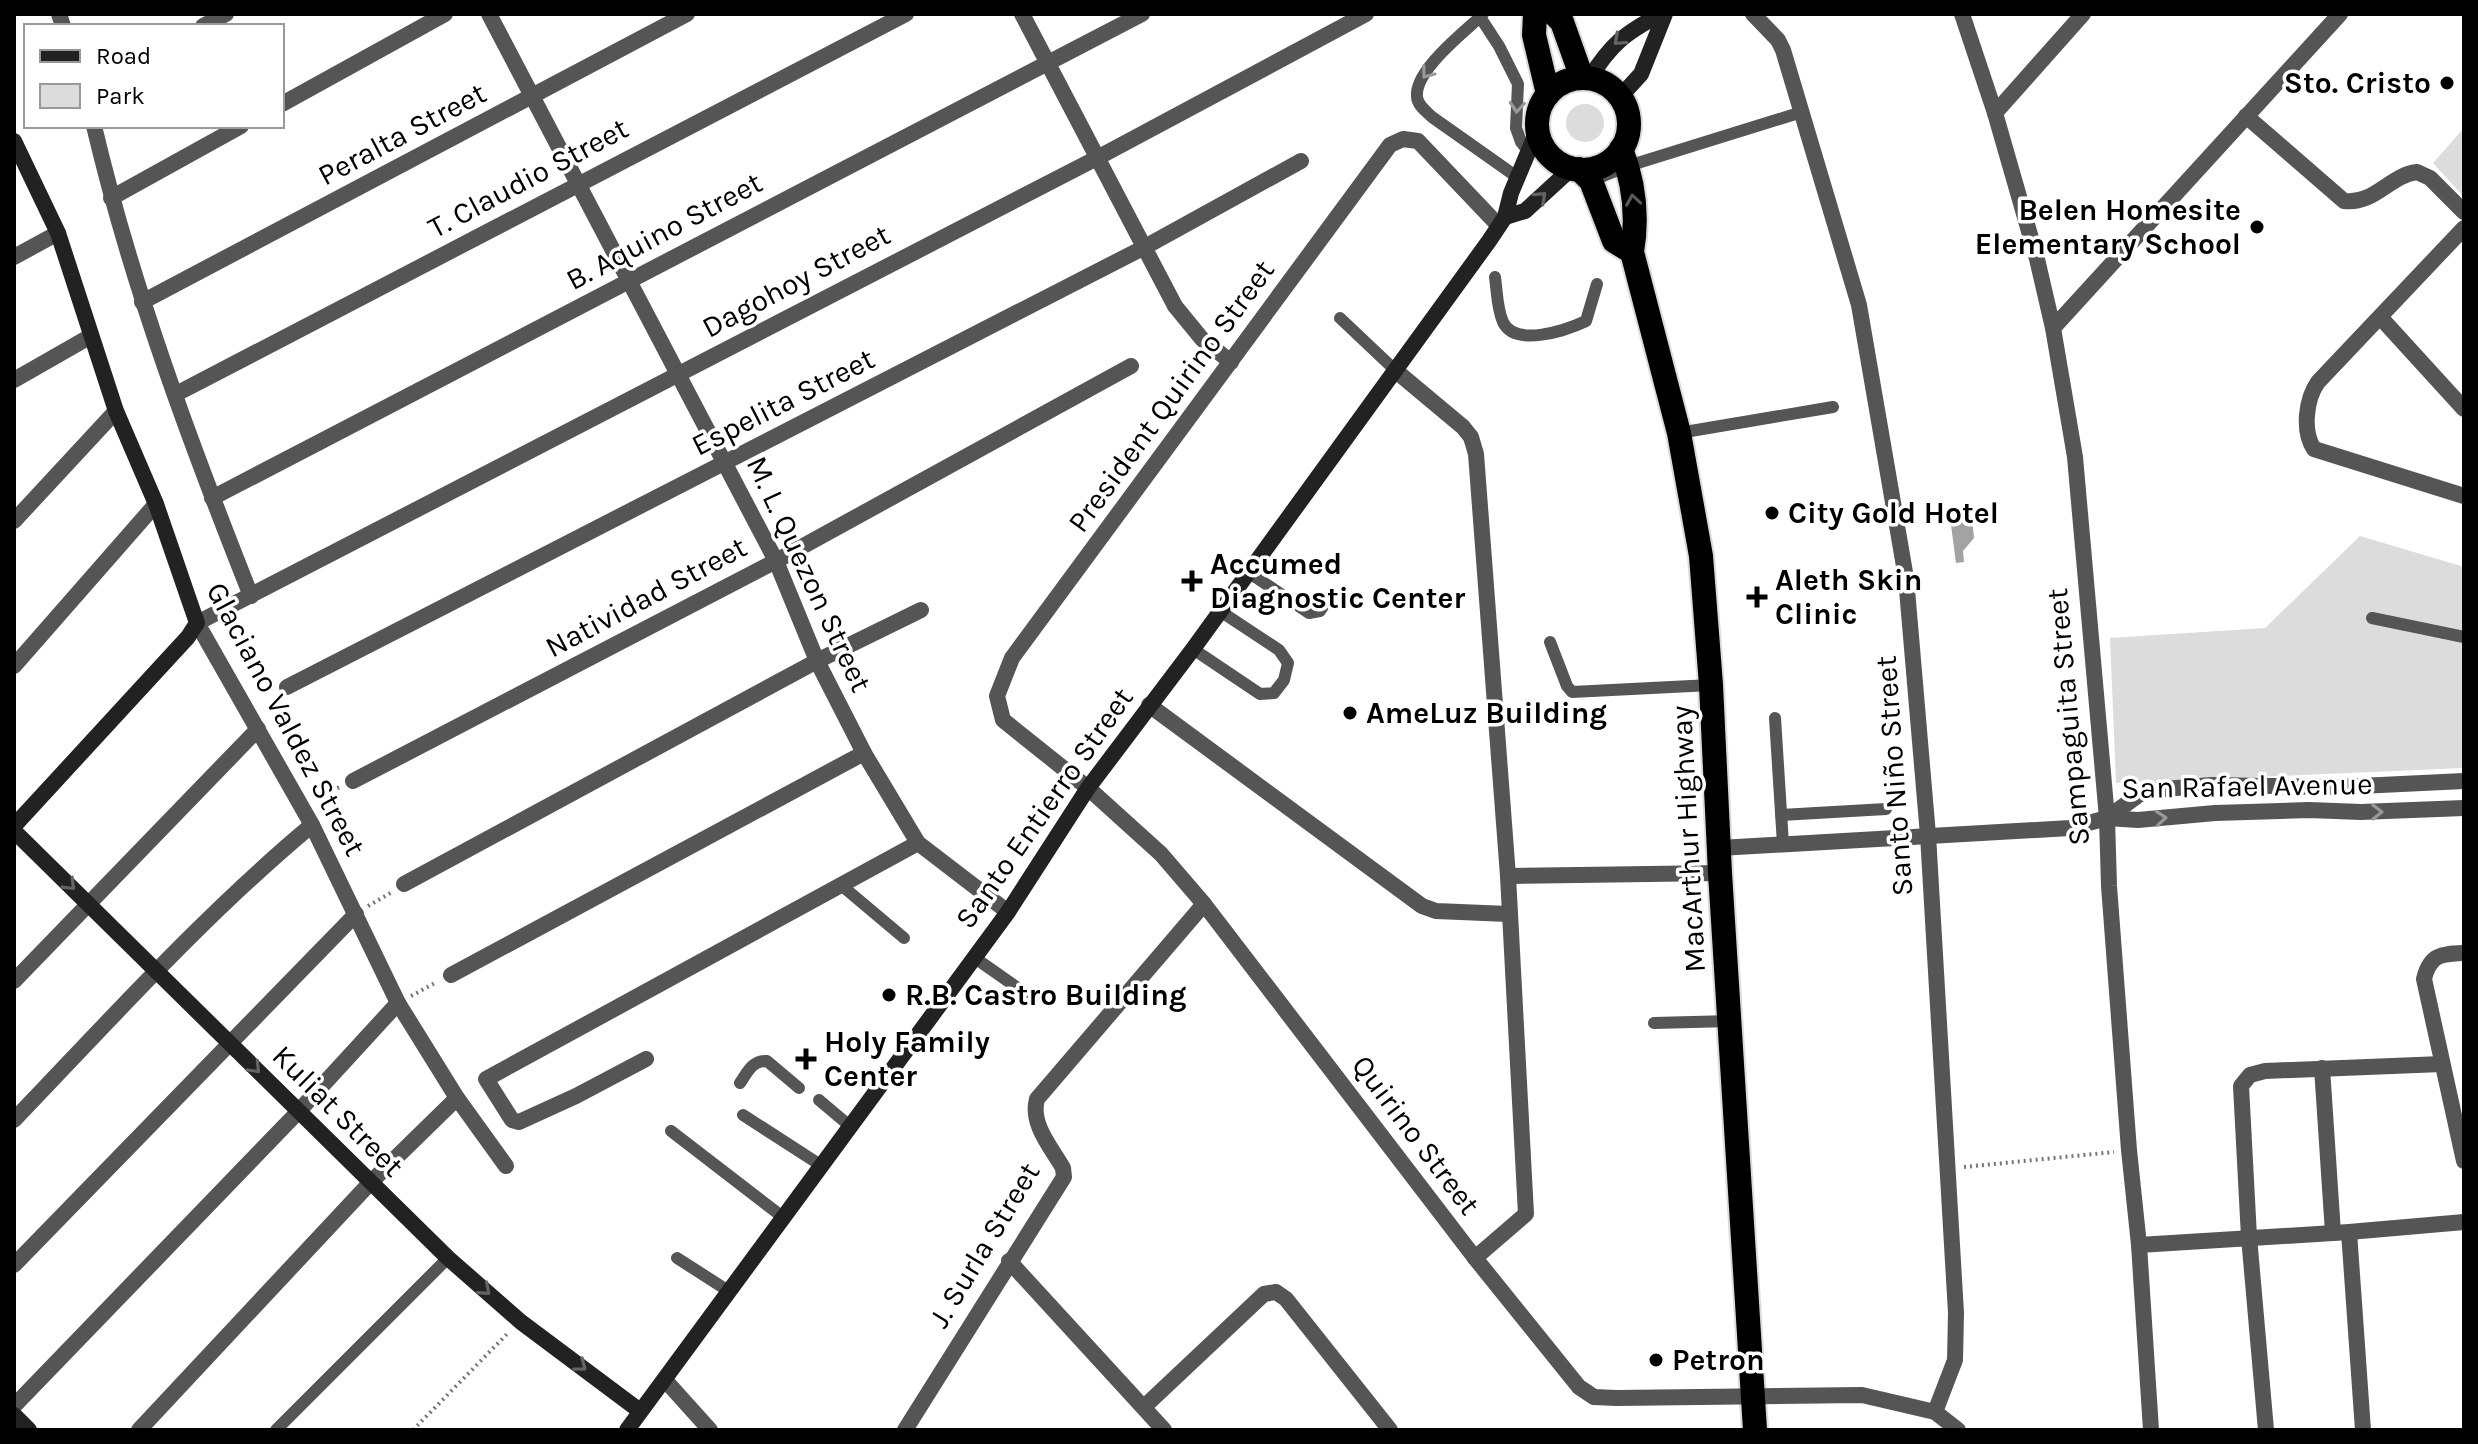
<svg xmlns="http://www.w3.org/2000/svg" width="2478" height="1444" viewBox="0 0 2478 1444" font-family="Karla,sans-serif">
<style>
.green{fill:#dcdcdc}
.water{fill:#a3a3a3}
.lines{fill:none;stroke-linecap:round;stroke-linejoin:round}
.highway-casing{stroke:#dbdbdb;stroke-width:28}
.path{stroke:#777;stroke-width:4;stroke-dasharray:2 4;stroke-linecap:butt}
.lane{stroke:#555;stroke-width:12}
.street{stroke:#555;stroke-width:16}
.secondary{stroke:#222;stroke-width:16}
.highway{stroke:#000;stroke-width:24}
.oneway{stroke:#646464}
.oneway2{stroke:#999}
.oneway3{stroke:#595959}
.poi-dot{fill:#000;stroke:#fff;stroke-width:3}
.labels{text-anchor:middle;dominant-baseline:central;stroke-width:7;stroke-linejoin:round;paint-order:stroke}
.poi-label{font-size:30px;font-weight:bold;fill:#000;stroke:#fff;text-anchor:start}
.street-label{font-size:30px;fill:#000;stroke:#fff}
</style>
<rect width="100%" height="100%" fill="#fff"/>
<g class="green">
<circle cx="1585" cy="123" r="19"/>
<path d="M2464,128v69l-31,-34z"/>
<path d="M2360,536l104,31v201l-348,15 -6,-145 155,-10z"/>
</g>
<path class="water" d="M1971,507l3,31 -11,13 1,11 -8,1 -7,-53z"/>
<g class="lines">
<g class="highway-casing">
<g id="highway">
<path d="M1535,14l-1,21 14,59"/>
<path d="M1554,14l8,8 20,56"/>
<circle cx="1583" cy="124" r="46"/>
<path d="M1621,149c13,33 17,68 11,103l47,181 22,123 10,129 9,188 35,557"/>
<path d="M1579,169l12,12 23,60 18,11"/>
</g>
</g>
<g class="path">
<path d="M315,797l25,-10"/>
<path d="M368,906l24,-14"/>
<path d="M411,996l24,-13"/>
<path d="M1964,1167l150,-15"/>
<path d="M413,1430l96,-98"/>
</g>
<g class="lane">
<path d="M1483,14l-3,3 19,29 19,38 -2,44 5,14 8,10"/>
<path d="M1480,17c-17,16 -66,54 -63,80 1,9 9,14 15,20l85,60"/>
<path d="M1591,181l37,-15 174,-54"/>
<path d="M1495,277c2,14 2,32 8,45 12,26 64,8 83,-1l11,-37"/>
<path d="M1340,318l56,53"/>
<path d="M1679,433l154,-26"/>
<path d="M1248,572l61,41 11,-2 9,-14"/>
<path d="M2372,618l92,19"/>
<path d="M1550,642l17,44 5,6 139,-7"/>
<path d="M1193,649l67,45 14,-1 10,-13 4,-17 -9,-13 -59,-39"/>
<path d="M1775,718l8,126"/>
<path d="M1781,815l105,-6"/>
<path d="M841,885l63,53"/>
<path d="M975,958l57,40"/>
<path d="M1654,1023l77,-2"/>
<path d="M740,1083c7,-10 12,-23 27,-22l32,27"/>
<path d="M819,1100l32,27"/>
<path d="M743,1115l79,51"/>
<path d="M671,1131l113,87"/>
<path d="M677,1258l53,34"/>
<path d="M276,1430l172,-172"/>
</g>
<g class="street">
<path d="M59,14l4,12"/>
<path d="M489,14l287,547 41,100 47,92 54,90 90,69"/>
<path d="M1022,14l153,292 27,33 29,23"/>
<path d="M1753,14l25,26 5,10 76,255 47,273 22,257 28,478 -1,47 -20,52"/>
<path d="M1962,14l33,99 42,146 16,69 22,129 32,361 2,68 20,264 10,95 12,185"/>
<path d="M203,26l23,-12"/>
<path d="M282,104l163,-90"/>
<path d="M1995,113l88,-99"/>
<path d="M2246,116l98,85c30,4 46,-26 73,-29l13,6 34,34"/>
<path d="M94,126c38,161 96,316 157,470"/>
<path d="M111,198l130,-72"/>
<path d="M1499,226l-81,-85 -15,-2 -13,6 -378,513 -15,38 6,24 85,68 73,66 43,50 271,354 104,129 15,10 22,1 246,-3 73,17 23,18"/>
<path d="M2464,228l-146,154c-12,17 -16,49 -4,67l150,47"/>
<path d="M14,257l44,-24"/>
<path d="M142,302l545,-288"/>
<path d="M2381,318l83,91"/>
<path d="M2053,328l287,-314"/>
<path d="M1396,371l67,56 8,10 5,17 32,422 18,338 -51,44"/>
<path d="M14,380l77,-44"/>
<path d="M176,394l730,-380"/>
<path d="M212,498l930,-484"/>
<path d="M14,521l102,-110"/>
<path d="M14,666l142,-162"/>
<path d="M287,687l856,-439 158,-87"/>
<path d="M1149,705l273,201 14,5 72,3"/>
<path d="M353,781l423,-220 355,-195"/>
<path d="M2107,818l31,2 77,-7 94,-3 52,2 103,-4"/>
<path d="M1719,848l351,-20 37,-10 33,-24 14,-4 57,-5 128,2 125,-6"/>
<path d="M1508,876l212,-3"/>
<path d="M404,884l413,-223 104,-51"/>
<path d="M2464,953c-23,1 -34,1 -40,26l40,182"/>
<path d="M451,975l413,-222"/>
<path d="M14,981l244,-252"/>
<path d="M646,1059l-70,37 -57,26 -7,-2 -26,-41 432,-236"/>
<path d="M2322,1068l11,165"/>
<path d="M14,1120c96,-100 191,-206 298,-295"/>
<path d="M506,1166l-49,-68 -59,-95 -86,-178 -115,-202 900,-465 269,-144"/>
<path d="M2349,1232l14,198"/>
<path d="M2139,1245l210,-13 115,-10"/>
<path d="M1009,1261l155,169"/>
<path d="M14,1265l342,-351"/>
<path d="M665,1380l45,50"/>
<path d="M14,1406l284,-294 100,-109"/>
<path d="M1145,1406l119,-112 12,-2 10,7 104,131"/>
<path d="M139,1430l231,-247 87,-85"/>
<path d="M905,1430l159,-253 -1,-9c-12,-21 -33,-44 -26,-69l167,-195"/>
<path d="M2266,1430l-17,-193 -8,-151 9,-11 15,-4 177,-7"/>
</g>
<g class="secondary">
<path d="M1589,79c22,-35 36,-46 72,-65"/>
<path d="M1620,97l21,-23 24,-60"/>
<path d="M14,141l44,92 58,178 40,93 41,119 -9,14 -174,189"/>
<path d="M1505,217l20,-6 47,-43"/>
<path d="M14,831l434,427 73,64 119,89"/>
<path d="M14,1415l15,15"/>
<path d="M627,1430l381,-518 80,-124 105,-139 296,-408 16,-24 6,-24 26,-62"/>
</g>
<use href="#highway" class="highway"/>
</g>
<defs><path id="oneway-chevron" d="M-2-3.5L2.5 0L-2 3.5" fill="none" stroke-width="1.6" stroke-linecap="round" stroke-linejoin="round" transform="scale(2)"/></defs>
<g class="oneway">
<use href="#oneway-chevron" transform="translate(1619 40) rotate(138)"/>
<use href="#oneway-chevron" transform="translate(1541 197) rotate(-43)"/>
<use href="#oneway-chevron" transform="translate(70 885) rotate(45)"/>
<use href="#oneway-chevron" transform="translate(255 1068) rotate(46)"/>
<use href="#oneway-chevron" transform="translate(485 1290) rotate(41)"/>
<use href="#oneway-chevron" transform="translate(581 1366) rotate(37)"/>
</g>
<g class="oneway2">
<use href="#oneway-chevron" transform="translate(1427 73) rotate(127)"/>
<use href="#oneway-chevron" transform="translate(1517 107) rotate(94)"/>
<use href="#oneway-chevron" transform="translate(2377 812) rotate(-1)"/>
<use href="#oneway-chevron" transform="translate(2161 818) rotate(-5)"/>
</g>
<use class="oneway3" href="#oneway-chevron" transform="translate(1633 200) rotate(-99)"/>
<g class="poi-dot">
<circle cx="2447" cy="83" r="8"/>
<circle cx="2257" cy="227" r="8"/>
<circle cx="1772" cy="513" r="8"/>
<path d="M1188 569h8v8h8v8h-8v8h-8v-8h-8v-8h8z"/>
<path d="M1753 585h8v8h8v8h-8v8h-8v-8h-8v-8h8z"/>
<circle cx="1350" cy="713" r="8"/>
<circle cx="889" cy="995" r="8"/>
<path d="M802 1047h8v8h8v8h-8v8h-8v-8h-8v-8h8z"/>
<circle cx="1656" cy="1360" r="8"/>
</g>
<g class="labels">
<g class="poi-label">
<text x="2431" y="83" text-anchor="end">Sto. Cristo</text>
<text x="2241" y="210" text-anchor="end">Belen Homesite<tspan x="2241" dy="34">Elementary School</tspan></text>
<text x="1788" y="513">City Gold Hotel</text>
<text x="1210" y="564">Accumed<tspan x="1210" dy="34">Diagnostic Center</tspan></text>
<text x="1775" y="580">Aleth Skin<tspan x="1775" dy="34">Clinic</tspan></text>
<text x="1366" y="713">AmeLuz Building</text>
<text x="905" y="995">R.B. Castro Building</text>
<text x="824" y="1042">Holy Family<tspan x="824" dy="34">Center</tspan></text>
<text x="1672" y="1360">Petron</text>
</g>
<g class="street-label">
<text transform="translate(402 134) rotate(-28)">Peralta Street</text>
<text transform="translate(528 178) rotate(-28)">T. Claudio Street</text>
<text transform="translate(664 231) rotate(-28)">B. Aquino Street</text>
<text transform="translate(796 281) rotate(-28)">Dagohoy Street</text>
<text transform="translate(1171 396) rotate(-54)">President Quirino Street</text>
<text transform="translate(783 402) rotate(-27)">Espelita Street</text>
<text transform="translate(809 574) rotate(65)">M. L. Quezon Street</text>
<text transform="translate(646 597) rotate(-28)">Natividad Street</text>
<text transform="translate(2068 717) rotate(-95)">Sampaguita Street</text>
<text transform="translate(286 719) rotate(62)">Glaciano Valdez Street</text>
<text transform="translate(1894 776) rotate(-94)">Santo Niño Street</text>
<text transform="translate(2247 786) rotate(-1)">San Rafael Avenue</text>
<text transform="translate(1044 808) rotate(-55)">Santo Entierro Street</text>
<text transform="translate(1688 839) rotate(-93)">MacArthur Highway</text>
<text transform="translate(338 1111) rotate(45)">Kuliat Street</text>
<text transform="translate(1416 1135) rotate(53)">Quirino Street</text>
<text transform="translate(984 1245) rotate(-59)">J. Surla Street</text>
</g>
</g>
<rect width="2478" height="1444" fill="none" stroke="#000000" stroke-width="32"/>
<rect x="24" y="24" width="260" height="104" fill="#ffffff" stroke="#999999" stroke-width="2"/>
<rect x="40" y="50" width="40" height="12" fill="#222222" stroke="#999999" stroke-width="2"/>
<text x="96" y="64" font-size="24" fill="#000000">Road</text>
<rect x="40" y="84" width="40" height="24" fill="#dcdcdc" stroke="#999999" stroke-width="2"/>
<text x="96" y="104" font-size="24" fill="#000000">Park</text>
</svg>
